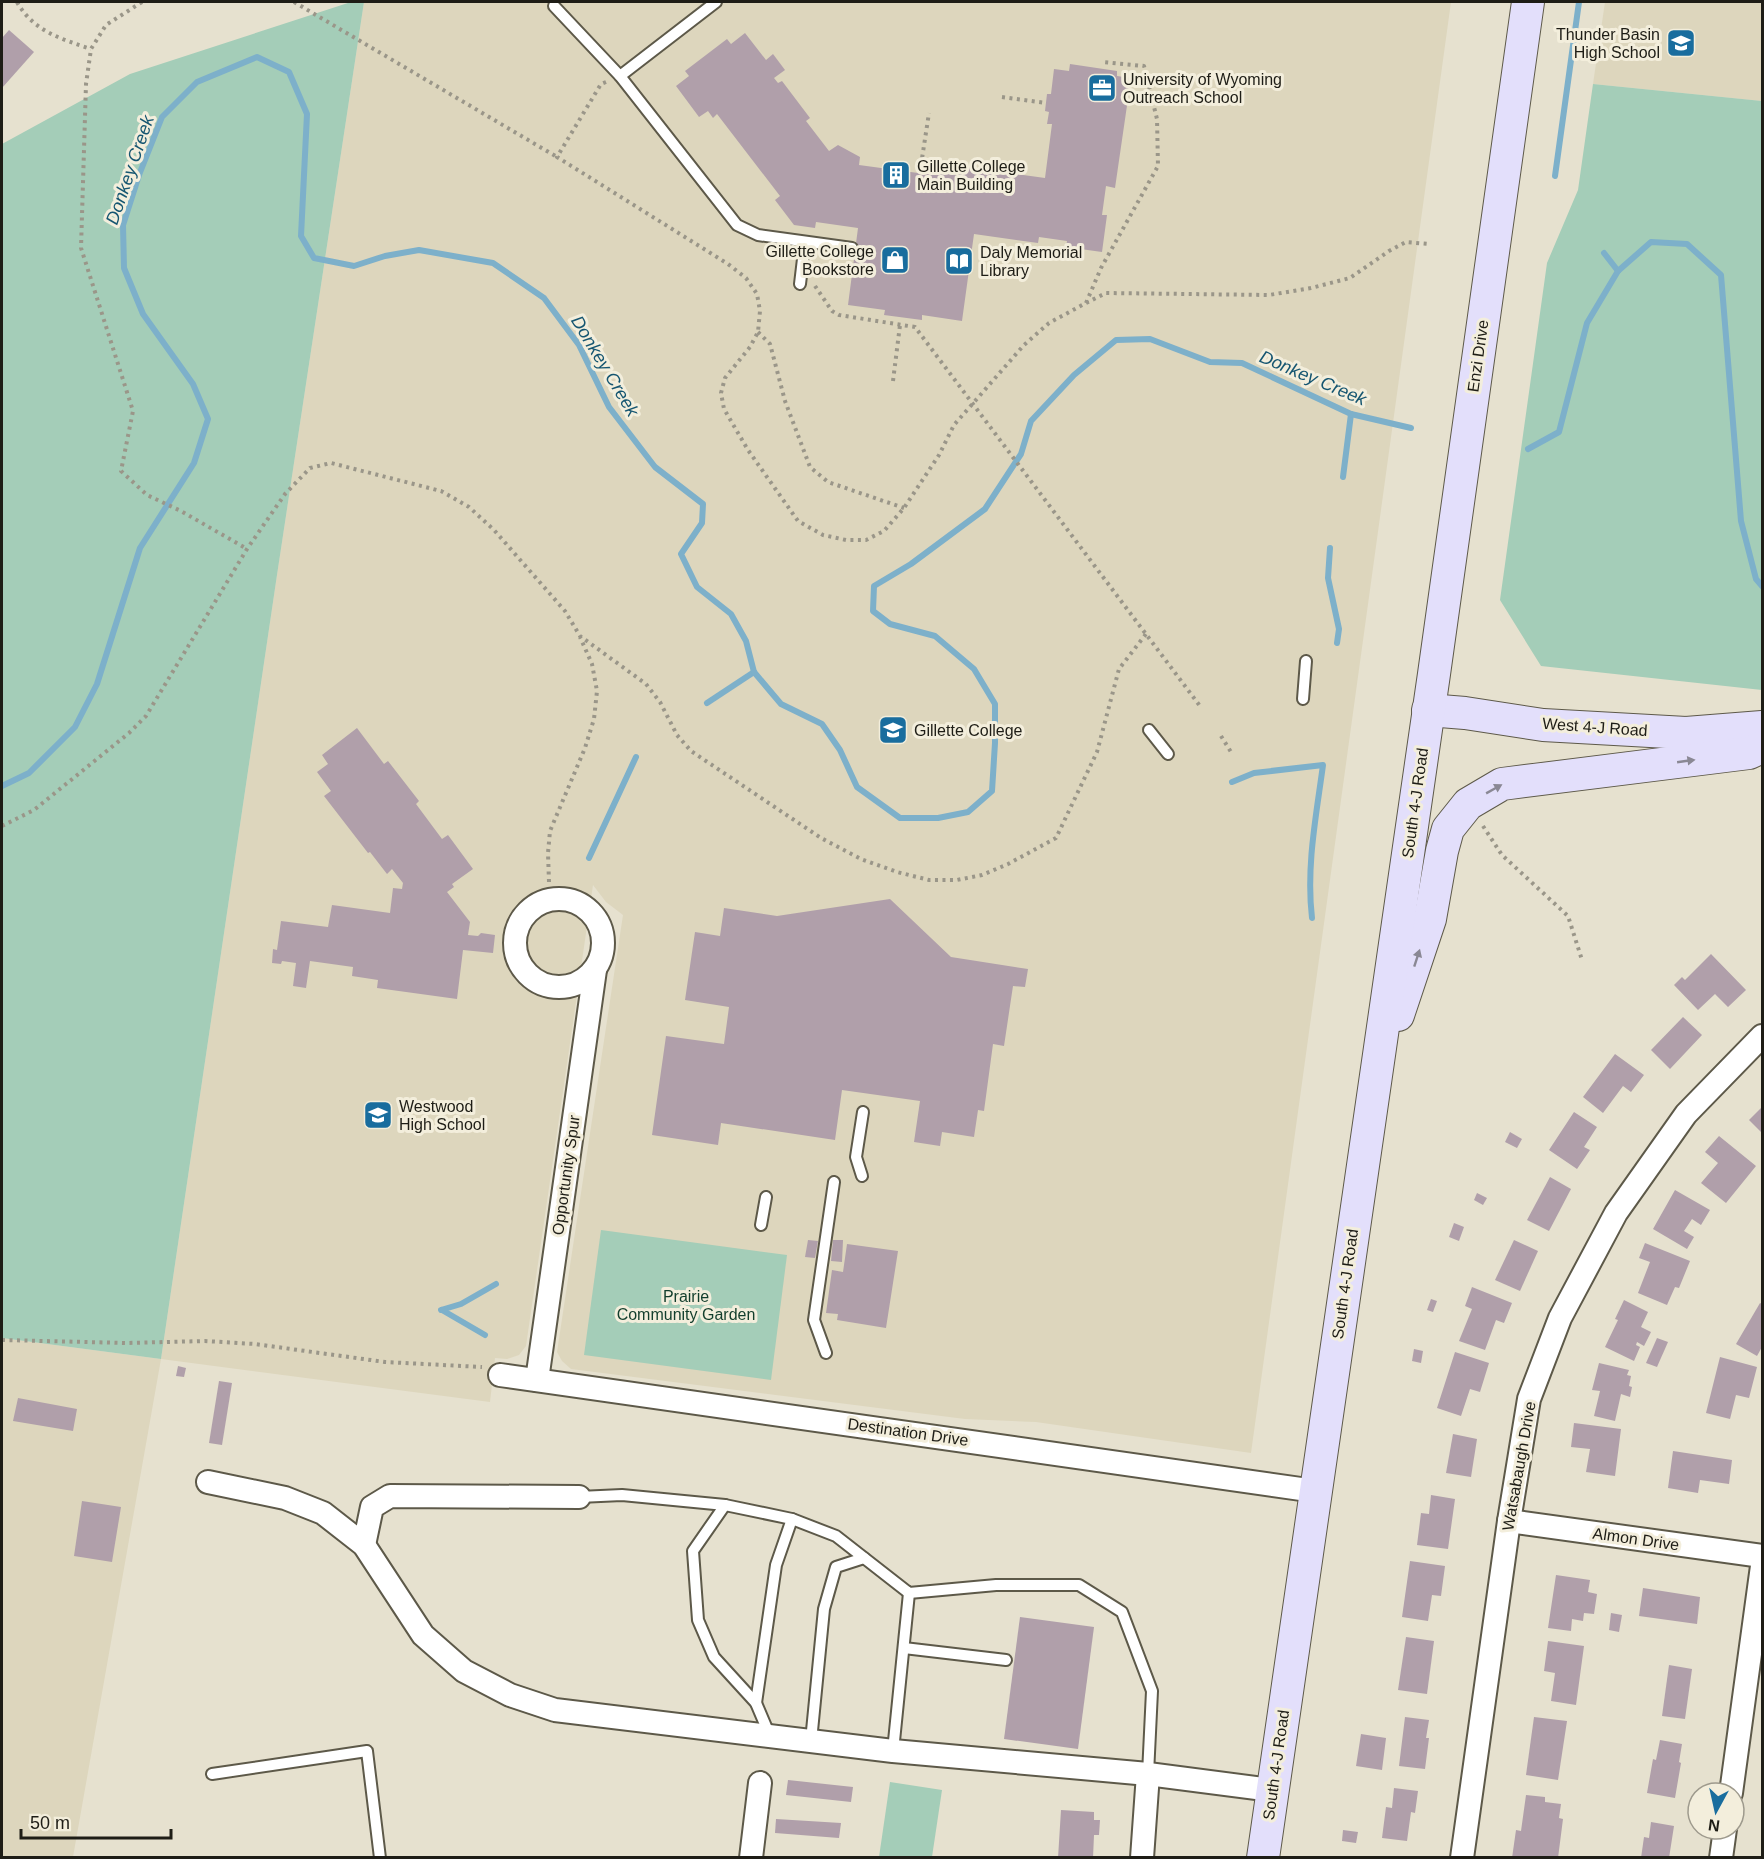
<svg xmlns="http://www.w3.org/2000/svg" width="1764" height="1859" viewBox="0 0 1764 1859" font-family="Arial,sans-serif">
<style>
.built{fill:#ddd6bd}
.green{fill:#a4cdb8}
.lines{fill:none;stroke-linecap:round;stroke-linejoin:round}
.stream{stroke:#7db0ca;stroke-width:6}
.building{fill:#b09faa}
.service-casing{stroke:#5d5949;stroke-width:14}
.minor-casing{stroke:#5d5949;stroke-width:26}
.secondary-casing{stroke:#5d5949;stroke-width:34}
.path{stroke:#9a9689;stroke-width:4;stroke-dasharray:3 4.5;stroke-linecap:butt}
.service{stroke:#fff;stroke-width:10}
.minor{stroke:#fff;stroke-width:22}
.secondary{stroke:#e3dffb;stroke-width:32}
.oneway{fill:#8a8894}
.labels{text-anchor:middle;dominant-baseline:central;stroke-width:6;stroke-linejoin:round;paint-order:stroke}
.poi-label{font-size:16px;fill:#1e1d16;stroke:#f3eedc;text-anchor:start}
.street-label{font-size:16px;fill:#1e1d16;stroke:#f3eedc}
.park-label{font-size:16px;fill:#123e2c;stroke:#f3eedc}
.water-label{font-size:18px;font-style:italic;fill:#165671;stroke:#f3eedc}
</style>
<rect width="100%" height="100%" fill="#e6e1cf"/>
<g class="built">
<path d="M364,2h1087l-200,1451 -215,-31 -71,-3 -394,-50 -9,-8 -5,-9 66,-437 -17,-13 -13,-17 -67,461 -7,9 -12,4 -12,-1 -5,44 -329,-43 -88,498 -71,1v-520l159,21 116,-784z"/>
<path d="M1605,2h157v99l-169,-17z"/>
</g>
<g class="green">
<path d="M351,2h13l-87,573 -116,784 -159,-21v-1194l128,-70z"/>
<path d="M1593,84l169,17v589l-221,-24 -41,-66 47,-337 31,-73z"/>
<path d="M601,1230l186,25 -16,125 -187,-25z"/>
<path d="M890,1782l52,8 -10,67h-53z"/>
</g>
<g class="lines">
<g class="stream">
<path d="M1555,176l24,-174"/>
<path d="M1604,253l14,18"/>
<path d="M1528,449l31,-17 28,-109 31,-52 33,-29 36,2 34,31 20,246 15,58 6,7"/>
<path d="M1343,477l8,-63"/>
<path d="M1330,548l-2,30 11,51 -2,14"/>
<path d="M707,703l47,-31"/>
<path d="M1232,782l22,-9 69,-8c-7,52 -17,102 -11,153"/>
<path d="M2,786l27,-13 46,-46 22,-43 43,-136 54,-85 14,-44 -15,-35 -50,-70 -19,-46 -1,-43 16,-50 23,-58 35,-35 60,-25 32,15 18,42 -6,122 13,22 40,8 31,-10 34,-6 74,13 51,35 35,47 30,62 46,60 48,37 -1,19 -21,31 16,33 34,27 15,27 8,31 27,32 41,20 18,26 17,37 43,31h38l30,-6 24,-21 3,-48v-39l-21,-35 -39,-33 -45,-12 -17,-13 1,-25 37,-22 74,-55 36,-55 10,-33 43,-46 42,-35 34,-1 60,23 32,1 109,51 60,14"/>
<path d="M589,858l47,-101"/>
<path d="M441,1310l20,-6 35,-20"/>
<path d="M442,1310l43,25"/>
</g>
</g>
<g class="building">
<path d="M9,30l25,22 -32,36v-50z"/>
<path d="M745,33l21,27 7,-6 12,16 -11,8 4,5 4,-2 28,37 -4,3 23,30 9,-6 22,12 -1,8 59,8 1,-8 19,3 1,-5 106,15 7,-54h-5l2,-12 -4,-1 2,-17h4l3,-25 15,2 1,-7 47,7v5l14,2 -16,110 -9,-2 -4,29h5l-5,37 -36,-5 1,-6 -28,-4 -1,6 -64,-9 -12,87 -40,-6v5l-38,-5 1,-5 -37,-5 10,-77 -42,-6 -1,6 -21,-3 -19,-25 5,-4 -63,-82 -4,4 -5,-7 -9,6 -23,-31 13,-10 -4,-5 42,-32 4,5z"/>
<path d="M357,728l27,36 4,-3 31,40 -3,3 26,35 6,-4 25,34 -21,15 2,3 -7,5 23,30 -2,13 10,1 3,-3 14,2 -2,18 -30,-3 -6,49 -80,-11 1,-8 -26,-4 1,-9 -43,-6 -4,27 -13,-2 3,-23 -14,-2 -1,3 -9,-1 1,-14 4,1 4,-29 47,6 4,-22 58,8 3,-25 9,1 1,-6 -11,-14 -5,5 -17,-22 -2,1 -44,-57 7,-5 -14,-19 11,-8 -6,-9z"/>
<path d="M890,899l61,58 77,12 -3,18 -12,-1 -9,60 -11,-2 -9,67 -6,-1 -4,27 -32,-5 -2,14 -26,-4 6,-41 -78,-11 -7,50 -114,-17 -3,22 -66,-10 14,-99 58,8 5,-37 -44,-7 10,-68 25,4 4,-28 53,8z"/>
<path d="M1711,954l35,36 -18,17 -13,-13 -17,16 -24,-25 8,-8 3,3z"/>
<path d="M1683,1017l19,18 -32,34 -19,-19z"/>
<path d="M1615,1054l29,21 -13,17 -8,-6 -20,27 -20,-16z"/>
<path d="M1762,1107v26l-13,-13z"/>
<path d="M1574,1112l23,15 -13,20 6,3 -13,19 -28,-19z"/>
<path d="M1510,1132l12,7 -5,9 -12,-6z"/>
<path d="M1719,1136l37,30 -30,37 -25,-20 17,-20 -13,-11z"/>
<path d="M1550,1177l21,12 -22,42 -22,-11z"/>
<path d="M1675,1190l35,20 -9,15 -9,-6 -8,12 10,6 -7,12 -34,-20z"/>
<path d="M1477,1193l10,5 -4,7 -9,-5z"/>
<path d="M1454,1223l10,4 -5,14 -10,-4z"/>
<path d="M808,1240l10,1 -3,17 -10,-1z"/>
<path d="M833,1240h10l-1,22 -11,-1z"/>
<path d="M1514,1240l24,11 -18,40 -25,-11z"/>
<path d="M1645,1243l45,18 -11,27 -4,-1 -8,18 -29,-12 12,-31 -11,-4z"/>
<path d="M847,1244l51,7 -12,77 -49,-8 1,-6 -12,-1 6,-43 11,2z"/>
<path d="M1472,1287l40,16 -8,20 -8,-3 -11,30 -26,-9 13,-32 -7,-3z"/>
<path d="M1431,1299l6,2 -4,11 -6,-2z"/>
<path d="M1624,1300l24,12 -7,15 10,5 -7,14 -7,-4 -1,3 4,2 -6,14 -29,-14 13,-27 -3,-1z"/>
<path d="M1760,1303l2,1v43l-5,9 -21,-12z"/>
<path d="M1657,1338l11,4 -11,25 -11,-4z"/>
<path d="M1414,1349l9,2 -2,12 -9,-2z"/>
<path d="M1455,1352l34,11 -9,29 -10,-3 -9,27 -24,-8z"/>
<path d="M1720,1357l37,10 -8,31 -13,-3 -6,24 -24,-6z"/>
<path d="M1599,1363l30,7 -2,5 4,1 -2,10 3,1 -2,10 -9,-3 -6,27 -21,-5 6,-25 -8,-1z"/>
<path d="M178,1366l8,2 -2,9 -8,-1z"/>
<path d="M219,1381l13,2 -10,62 -13,-2z"/>
<path d="M18,1398l59,11 -4,22 -60,-10z"/>
<path d="M1574,1423l47,6 -6,47 -29,-4 4,-23 -19,-2z"/>
<path d="M1453,1434l24,5 -6,38 -25,-4z"/>
<path d="M1673,1451l59,9 -3,24 -29,-4 -2,13 -30,-5z"/>
<path d="M1431,1495l24,4 -7,50 -31,-4 4,-32 8,1z"/>
<path d="M82,1501l39,6 -9,55 -38,-6z"/>
<path d="M1410,1561l35,5 -4,30 -9,-1 -4,26 -26,-4z"/>
<path d="M1556,1575l34,5 -2,12 9,2 -3,20 -10,-1 -1,8 -11,-2 -1,12 -23,-3z"/>
<path d="M1643,1588l57,9 -3,27 -58,-8z"/>
<path d="M1611,1613l11,2 -3,17 -10,-2z"/>
<path d="M1020,1617l74,10 -16,122 -74,-10z"/>
<path d="M1406,1637l28,4 -7,53 -29,-4z"/>
<path d="M1548,1641l36,5 -8,59 -25,-4 4,-28 -11,-2z"/>
<path d="M1669,1665l23,4 -7,50 -23,-3z"/>
<path d="M1405,1717l24,3 -3,18h3l-4,31 -26,-3z"/>
<path d="M1534,1717l33,4 -9,59 -32,-5z"/>
<path d="M1361,1734l25,4 -4,32 -26,-4z"/>
<path d="M1660,1740l22,4 -3,18 2,1 -6,35 -28,-5 6,-34 3,1z"/>
<path d="M788,1780l65,7 -2,15 -65,-7z"/>
<path d="M1394,1788l24,3 -3,22 -4,-1 -4,29 -25,-3 4,-31 6,1z"/>
<path d="M1526,1795l19,2v5l16,2 -2,14 4,1 -5,39h-46l4,-28 5,1z"/>
<path d="M1061,1810l33,2v8h6l-1,15h-5l-1,23h-35z"/>
<path d="M776,1819l65,4 -2,15 -64,-5z"/>
<path d="M1651,1822l23,4 -5,32h-28l3,-21 5,1z"/>
<path d="M1343,1830l15,2 -2,11 -14,-2z"/>
</g>
<g class="lines">
<g class="service-casing">
<g id="service">
<path d="M554,6l66,70 117,149 21,10 94,13"/>
<path d="M620,76l96,-74"/>
<path d="M800,284l5,-42"/>
<path d="M1303,699l3,-38"/>
<path d="M1149,730l19,24"/>
<path d="M862,1176l-6,-19 7,-45"/>
<path d="M761,1225l5,-28"/>
<path d="M826,1353l-12,-33 20,-138"/>
<path d="M579,1497l43,-2 103,10 67,14 44,17 73,57 87,-8h83l43,27 30,79 -4,83"/>
<path d="M725,1505l-32,46 5,69 16,37 42,46 14,33"/>
<path d="M904,1648l102,12"/>
<path d="M756,1703l20,-138 16,-46"/>
<path d="M811,1741l13,-132 12,-42 28,-9"/>
<path d="M893,1751l16,-158"/>
<path d="M212,1774l155,-23 13,107"/>
</g>
</g>
<g class="minor-casing">
<g id="minor">
<circle cx="559" cy="943" r="44"/>
<path d="M500,1375l815,116"/>
<path d="M537,1380l58,-410"/>
<path d="M208,1482l77,16 38,15 41,32 59,90 41,36 46,24 45,15 338,41 255,23 124,16"/>
<path d="M1509,1521l253,35"/>
<path d="M364,1545l8,-38 18,-11 189,1"/>
<path d="M1731,1793l31,-227"/>
<path d="M751,1858l9,-75"/>
<path d="M1142,1858l6,-84"/>
<path d="M1462,1858l47,-337 20,-122 31,-81 56,-105 70,-99 76,-78"/>
<path d="M1721,1858l4,-29"/>
</g>
</g>
<g class="secondary-casing">
<g id="secondary">
<path d="M1428,710l37,3 78,12 143,8 76,-6"/>
<path d="M1398,1015l32,-96 12,-68 6,-22 20,-25 34,-20 247,-31 13,-6"/>
<path d="M1263,1858l171,-1184 94,-672"/>
</g>
</g>
<g class="path">
<path d="M17,2c16,29 44,37 74,47"/>
<path d="M142,2l-36,23 -15,24 -5,35 -5,164 52,163 -12,60 26,24 34,16 66,38"/>
<path d="M294,2l263,155"/>
<path d="M606,82l-5,2 -44,73 171,107 18,14 11,16 3,17 -2,21 -8,15 -25,31 -4,15 3,16 24,41 50,71 25,14 23,5h20l18,-9 20,-23 35,-53 15,-30 70,-80 25,-22 37,-20 20,-10 163,2 42,-7 39,-10 39,-27 17,-9 23,2"/>
<path d="M1002,97l44,6"/>
<path d="M921,165l8,-52"/>
<path d="M815,286l17,25 7,4 76,12 285,379"/>
<path d="M1086,303l15,-35 57,-102 -1,-47 -13,-53 -42,-4"/>
<path d="M758,332l12,12 15,57 25,66 18,15 76,26"/>
<path d="M893,381l7,-56"/>
<path d="M1221,736l10,16"/>
<path d="M2,826l32,-16 95,-77 17,-17 101,-167 38,-55 25,-26 21,-5 110,28 28,16 25,23 71,81 15,25 66,48 14,18 17,33 14,16 130,87 40,21 36,13 32,8h28l25,-5 26,-11 48,-26 41,-86 22,-83 27,-35"/>
<path d="M1483,826l19,29 66,61 14,44"/>
<path d="M549,882l-1,-29 2,-22 35,-83 9,-29 3,-28 -5,-27 -12,-27"/>
<path d="M2,1340l125,3 78,-2 50,3 130,18 97,5"/>
</g>
<use href="#service" class="service"/>
<use href="#minor" class="minor"/>
<use href="#secondary" class="secondary"/>
</g>
<defs><path id="oneway-solid" d="M-6-.8H1V-3.2L6.5 0L1 3.2V.8H-6Z" transform="scale(1.5)"/></defs>
<g class="oneway">
<use href="#oneway-solid" transform="translate(1686 761) rotate(-8)"/>
<use href="#oneway-solid" transform="translate(1494 789) rotate(-29)"/>
<use href="#oneway-solid" transform="translate(1417 958) rotate(-72)"/>
</g>
<defs>
<g id="school-square" transform="scale(1.5)"><rect x="-9" y="-9" width="18" height="18" rx="4" fill="#196d9e" stroke="#f3eedc"/><path d="M0-5L7-2L0 1L-7-2ZM-4 1L0 2.5L4 1V4Q0 6-4 4Z" fill="#fff"/></g>
<g id="office-square" transform="scale(1.5)"><rect x="-9" y="-9" width="18" height="18" rx="4" fill="#196d9e" stroke="#f3eedc"/><path d="M-6-3h4V-5.5h4V-3h4V5H-6ZM-1-4.5V-3h2v-1.5ZM-6 0V1H6V0Z" fill="#fff"/></g>
<g id="building-square" transform="scale(1.5)"><rect x="-9" y="-9" width="18" height="18" rx="4" fill="#196d9e" stroke="#f3eedc"/><path d="M-4-6H4V6H1V3H-1V6H-4ZM-2.5-4.3h1.7v1.8h-1.7ZM.8-4.3h1.7v1.8H.8ZM-2.5-1h1.7V.8h-1.7ZM.8-1h1.7V.8H.8Z" fill="#fff"/></g>
<g id="shop-square" transform="scale(1.5)"><rect x="-9" y="-9" width="18" height="18" rx="4" fill="#196d9e" stroke="#f3eedc"/><path d="M-5-2.5h2.3a2.7 3.5 0 0 1 5.4 0H5L5.5 6h-11ZM-1.5-2.5h3a1.5 2.3 0 0 0-3 0Z" fill="#fff"/></g>
<g id="library-square" transform="scale(1.5)"><rect x="-9" y="-9" width="18" height="18" rx="4" fill="#196d9e" stroke="#f3eedc"/><path d="M-6-4Q-3-5.5-.7-3.5V5Q-3 3-6 4ZM6-4Q3-5.5 .7-3.5V5Q3 3 6 4Z" fill="#fff"/></g>
<g id="university-square" transform="scale(1.5)"><rect x="-9" y="-9" width="18" height="18" rx="4" fill="#196d9e" stroke="#f3eedc"/><path d="M0-5L7-2L0 1L-7-2ZM-4 1L0 2.5L4 1V4Q0 6-4 4Z" fill="#fff"/></g>
</defs>
<g fill-rule="evenodd">
<use href="#school-square" x="1681" y="43"/>
<use href="#office-square" x="1102" y="88"/>
<use href="#building-square" x="896" y="175"/>
<use href="#shop-square" x="895" y="260"/>
<use href="#library-square" x="959" y="261"/>
<use href="#university-square" x="893" y="730"/>
<use href="#school-square" x="378" y="1115"/>
</g>
<g class="labels">
<g class="poi-label">
<text x="1660" y="34" text-anchor="end">Thunder Basin<tspan x="1660" dy="18">High School</tspan></text>
<text x="1123" y="79">University of Wyoming<tspan x="1123" dy="18">Outreach School</tspan></text>
<text x="917" y="166">Gillette College<tspan x="917" dy="18">Main Building</tspan></text>
<text x="874" y="251" text-anchor="end">Gillette College<tspan x="874" dy="18">Bookstore</tspan></text>
<text x="980" y="252">Daly Memorial<tspan x="980" dy="18">Library</tspan></text>
<text x="914" y="730">Gillette College</text>
<text x="399" y="1106">Westwood<tspan x="399" dy="18">High School</tspan></text>
</g>
<g class="street-label">
<text transform="translate(1478 356) rotate(-82)">Enzi Drive</text>
<text transform="translate(1595 727) rotate(4)">West 4-J Road</text>
<text transform="translate(1415 803) rotate(-82)">South 4-J Road</text>
<text transform="translate(566 1175) rotate(-82)">Opportunity Spur</text>
<text transform="translate(1345 1284) rotate(-82)">South 4-J Road</text>
<text transform="translate(908 1432) rotate(8)">Destination Drive</text>
<text transform="translate(1519 1466) rotate(-80)">Watsabaugh Drive</text>
<text transform="translate(1636 1539) rotate(8)">Almon Drive</text>
<text transform="translate(1276 1765) rotate(-82)">South 4-J Road</text>
</g>
<g class="park-label">
<text x="686" y="1296">Prairie<tspan x="686" dy="18">Community Garden</tspan></text>
</g>
<g class="water-label">
<text transform="translate(130 170) rotate(-71)">Donkey Creek</text>
<text transform="translate(605 366) rotate(59)">Donkey Creek</text>
<text transform="translate(1313 378) rotate(23)">Donkey Creek</text>
</g>
</g>
<rect width="1764" height="1859" fill="none" stroke="#1e1d16" stroke-width="6"/>
<g transform="translate(1716 1811) rotate(188)"><circle r="28" fill="#f3eedc" stroke="#9e9a8d" stroke-width="1.5"/>
<path d="M0-4.5L10 22L0 15L-10 22Z" fill="#196d9e"/>
<text y="-9" font-size="16" font-weight="bold" text-anchor="middle" fill="#1e1d16">N</text>
</g>
<path d="M21 1829v9h150v-9" fill="none" stroke="#1e1d16" stroke-width="3"/>
<text x="30" y="1829" font-size="18" fill="#1e1d16" stroke="#f3eedc" stroke-width="4.5" paint-order="stroke">50 m</text>
</svg>
